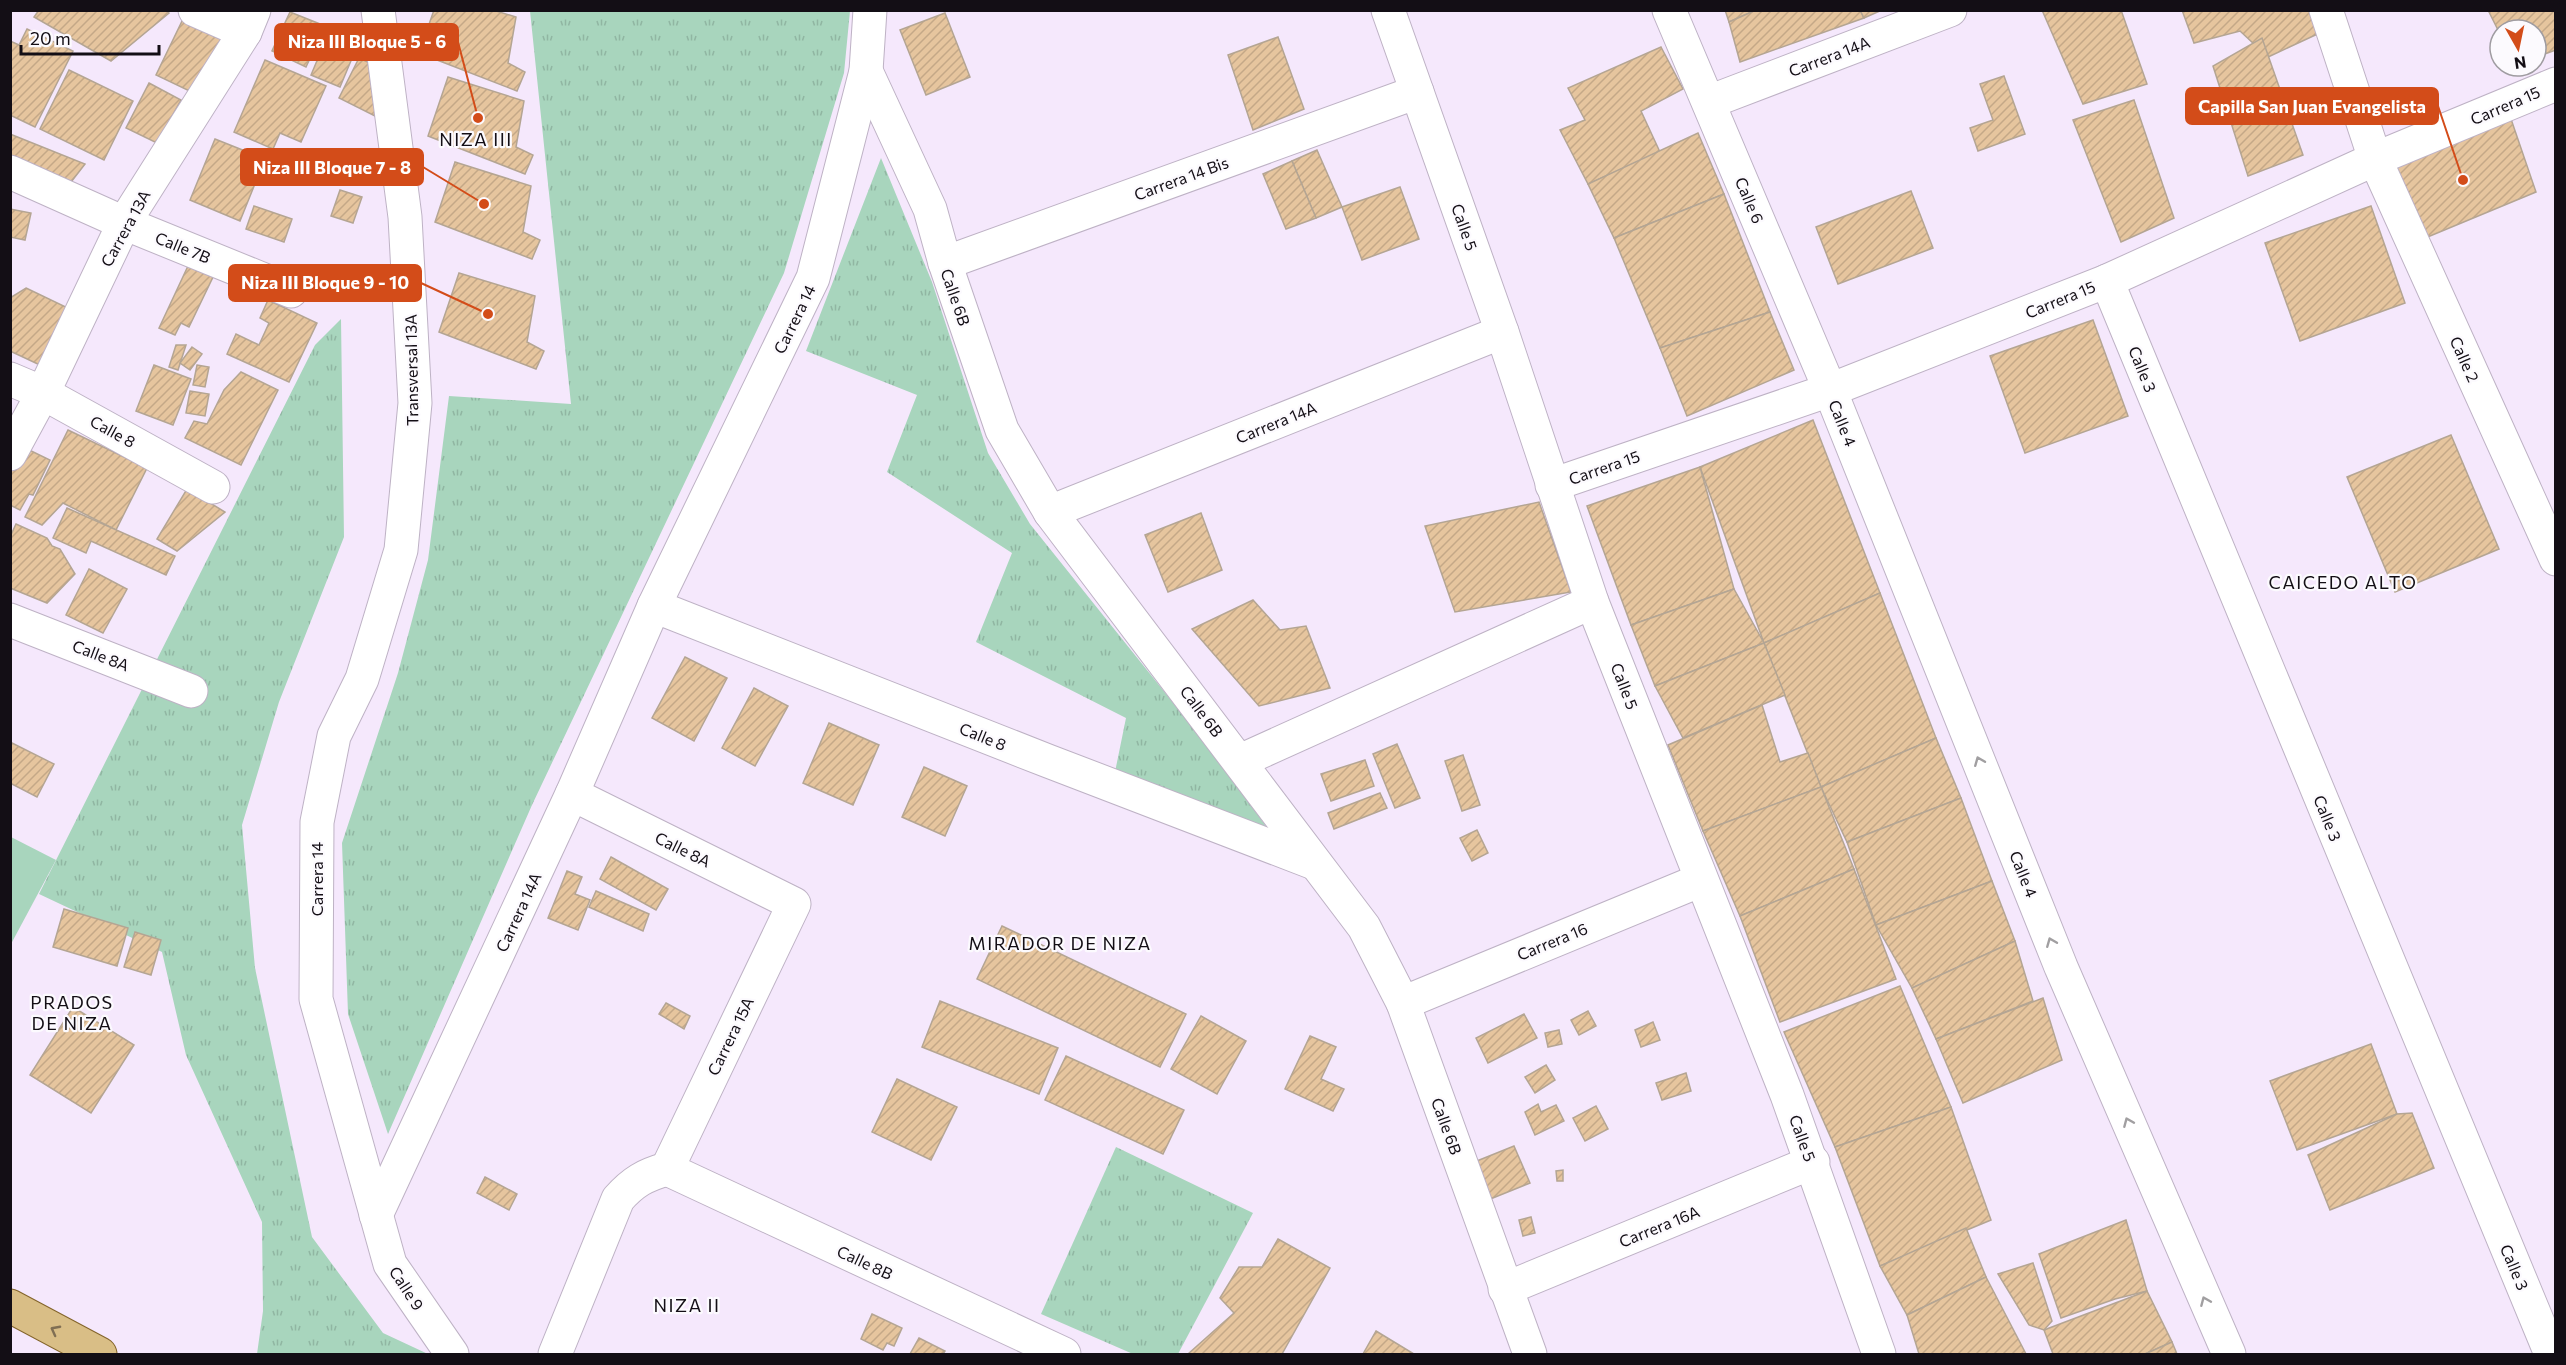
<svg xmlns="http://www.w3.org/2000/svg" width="2566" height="1365" viewBox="0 0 2566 1365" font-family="Commissioner,sans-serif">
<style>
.grass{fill:url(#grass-tufts)}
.pitch{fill:#a8d5bd}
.building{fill:url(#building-hatch);stroke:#b4a593;stroke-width:1.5}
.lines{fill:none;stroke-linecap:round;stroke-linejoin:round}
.minor-casing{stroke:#beb2c5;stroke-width:35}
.major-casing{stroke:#83642a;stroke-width:35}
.minor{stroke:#fff;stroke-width:33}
.major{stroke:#d9be86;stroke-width:33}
.oneway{stroke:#a19fa1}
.oneway2{stroke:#806f53}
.labels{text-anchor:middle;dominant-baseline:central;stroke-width:4.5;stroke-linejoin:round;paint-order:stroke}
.street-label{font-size:16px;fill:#130e15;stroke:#fcfafe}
.neighbourhood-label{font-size:18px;letter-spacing:1.5px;fill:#130e15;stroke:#fcfafe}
.leader{fill:none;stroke:#d34c19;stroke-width:2}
.callout-dot{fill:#d34c19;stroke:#fcfafe;stroke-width:2}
.callout{fill:#d34c19;stroke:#d34c19;stroke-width:2}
.callout-label{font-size:18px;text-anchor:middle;font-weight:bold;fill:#fff}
</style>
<defs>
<pattern id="grass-tufts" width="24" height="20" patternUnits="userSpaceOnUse" patternTransform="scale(1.5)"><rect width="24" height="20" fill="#a8d5bd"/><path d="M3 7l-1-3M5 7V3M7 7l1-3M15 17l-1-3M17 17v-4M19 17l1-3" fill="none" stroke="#90b6a2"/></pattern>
<pattern id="building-hatch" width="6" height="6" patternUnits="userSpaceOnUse" patternTransform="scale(1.5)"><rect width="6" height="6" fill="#e6c59e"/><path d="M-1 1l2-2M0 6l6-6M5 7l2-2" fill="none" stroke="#c4a887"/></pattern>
</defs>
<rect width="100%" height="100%" fill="#f5e8fc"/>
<g class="grass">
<path d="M530,11h320l-6,62 -60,200 -252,532 -144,329 -40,-120 -6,-171 56,-170 30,-113 21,-164 122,8z"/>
<path d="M881,158l51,124 56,171 42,71 181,226 62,86 -158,-64 11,-54 -150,-76 36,-89 -125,-81 30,-77 -111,-44z"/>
<path d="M341,319l3,218 -65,165 -37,123 13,143 57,269 71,96 45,21h-171l6,-43 -1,-89 -76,-167 -24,-103 -123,-58 276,-549z"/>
<path d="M1116,1147l137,66 -75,141h-45l-92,-40z"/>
</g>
<path class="pitch" d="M11,837l45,23 -45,84z"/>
<g class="building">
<path d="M39,10h126l4,3 -58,48 -77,-44z"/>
<path d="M434,10h59l23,7 -8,46 17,9 -8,19 -98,-38z"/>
<path d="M1725,10h31l-27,12z"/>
<path d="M1756,10h104l4,8 -124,44 -11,-40z"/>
<path d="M1860,10h22l-18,8z"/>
<path d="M2042,10h79l26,74 -64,20z"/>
<path d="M2182,10h137l5,21 -56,26 -28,-26 -46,12z"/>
<path d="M2488,10h68v40l-20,7v-27h-36v4z"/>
<path d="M290,12l35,14 -19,41 -34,-16z"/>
<path d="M945,13l25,64 -44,18 -26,-65z"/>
<path d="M184,17l43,21 -27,58 -44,-21z"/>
<path d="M27,29l46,22 -38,76 -25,-12v-74l9,4z"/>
<path d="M329,32l29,12 -18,43 -29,-12z"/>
<path d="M1278,37l26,72 -51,21 -25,-75z"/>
<path d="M2262,38l41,117 -55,21 -35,-110z"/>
<path d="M1661,47l22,42 -42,22 19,41 -72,32 -28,-54 25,-10 -17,-32z"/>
<path d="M359,58l15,7 3,52 -38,-19z"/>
<path d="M265,60l61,26 -25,56 -21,-9 -7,16 -39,-17z"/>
<path d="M69,70l64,31 -29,59 -64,-31z"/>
<path d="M2004,76l21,58 -47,17 -8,-23 23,-8 -13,-36z"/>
<path d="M448,77l76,24 -8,46 17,8 -8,19 -97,-38z"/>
<path d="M149,83l32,17 -24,43 -31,-15z"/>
<path d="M2134,100l40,118 -53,24 -48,-122z"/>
<path d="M2511,119l25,73 -118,49 -28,-73z"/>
<path d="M1698,133l26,61 -110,44 -26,-54z"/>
<path d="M10,134l75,30 -14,18 -61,-25z"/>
<path d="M215,139l50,20 -25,62 -50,-21z"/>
<path d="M1317,150l25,57 -26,11 -24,-57z"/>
<path d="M1292,161l24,57 -30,11 -23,-55z"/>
<path d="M455,162l76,24 -8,46 17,8 -8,19 -97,-37z"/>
<path d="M1400,187l19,52 -57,21 -20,-53z"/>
<path d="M340,190l22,7 -9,26 -22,-7z"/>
<path d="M1911,191l22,57 -95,36 -22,-57z"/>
<path d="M1724,194l46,118 -110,36 -46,-110z"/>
<path d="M254,206l38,13 -8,23 -38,-13z"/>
<path d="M2371,206l34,97 -105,38 -35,-98z"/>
<path d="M10,209l21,4 -6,27 -15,-3z"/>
<path d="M188,266l25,11 -24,50 -8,-4 -6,12 -16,-7z"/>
<path d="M459,273l76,23 -8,46 17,9 -8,18 -97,-37z"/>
<path d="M26,288l44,21 -28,57 -32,-15v-53z"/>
<path d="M268,300l49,23 -28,59 -62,-28 9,-20 23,11 10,-22 -9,-5z"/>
<path d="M1770,312l24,58 -107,46 -27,-68z"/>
<path d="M2093,320l35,96 -103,37 -35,-97z"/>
<path d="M176,345h10l-8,25 -9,-3z"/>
<path d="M192,347l10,7 -12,16 -10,-7z"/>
<path d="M154,365l37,14 -18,46 -37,-14z"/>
<path d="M197,365l12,2 -4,20 -12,-2z"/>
<path d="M241,372l37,18 -37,75 -56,-27 9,-17 13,3 17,-34z"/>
<path d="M190,391l19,3 -4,22 -19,-3z"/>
<path d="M1813,420l67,173 -116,50 -64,-176z"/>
<path d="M68,430l79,38 -31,62 -53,-27 -21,22 -17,-8z"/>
<path d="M2451,435l48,114 -104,43 -48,-115z"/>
<path d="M23,447l27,13 -17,35 -4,-1 -9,16 -10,-5v-34z"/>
<path d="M1700,467l34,122 -103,36 -44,-119z"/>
<path d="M187,489l38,23 -48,39 -20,-12z"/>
<path d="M1539,502l32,90 -116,20 -30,-86z"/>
<path d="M67,508l108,48 -9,19 -75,-34 -5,12 -33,-15z"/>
<path d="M1201,513l21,57 -54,22 -23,-57z"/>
<path d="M16,524l31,14 5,8 8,3 15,25 -28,29 -37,-15v-51z"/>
<path d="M89,569l38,20 -24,44 -37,-18z"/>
<path d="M1734,589l30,54 -109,43 -24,-61z"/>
<path d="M1880,593l56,145 -115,49 -57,-144z"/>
<path d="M1253,600l27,30 26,-4 24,62 -71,18 -67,-77z"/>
<path d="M1764,643l21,52 -102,43 -28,-52z"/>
<path d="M685,657l42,21 -33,63 -42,-23z"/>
<path d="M754,688l34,18 -33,60 -33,-18z"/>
<path d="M1762,705l18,57 28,-9 13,34 -118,44 -35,-86z"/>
<path d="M829,723l50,22 -26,60 -50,-22z"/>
<path d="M1936,738l25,60 -114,44 -26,-55z"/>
<path d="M10,742l44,22 -17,33 -27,-14z"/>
<path d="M1397,744l23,54 -25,10 -22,-54z"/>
<path d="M1463,755l17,50 -18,6 -17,-50z"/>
<path d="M1365,760l9,26 -43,15 -10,-27z"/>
<path d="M924,767l43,19 -22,50 -43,-19z"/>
<path d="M1821,787l33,82 -114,47 -37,-85z"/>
<path d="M1380,793l7,15 -53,21 -6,-16z"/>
<path d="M1961,798l31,83 -116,44 -29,-83z"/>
<path d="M1477,830l11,23 -16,8 -12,-23z"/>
<path d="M611,857l57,32 -12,21 -56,-31z"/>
<path d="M1854,869l42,110 -116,43 -40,-106z"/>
<path d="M567,871l15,6 -7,17 15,6 -12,30 -30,-12z"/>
<path d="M1992,881l23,60 -103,47 -36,-63z"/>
<path d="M596,891l53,23 -6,17 -54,-24z"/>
<path d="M64,909l64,19 -11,38 -64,-19z"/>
<path d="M1002,926l184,88 -26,53 -183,-88z"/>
<path d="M135,932l26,8 -10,35 -27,-8z"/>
<path d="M2015,941l18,60 -97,38 -24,-51z"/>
<path d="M1900,986l51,121 -116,40 -51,-115z"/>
<path d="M2043,998l19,62 -99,43 -27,-64z"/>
<path d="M940,1001l118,47 -19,46 -117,-47z"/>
<path d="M666,1003l24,13 -6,13 -25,-15z"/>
<path d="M73,1007l61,38 -43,68 -61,-38z"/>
<path d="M1588,1011l8,15 -17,9 -8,-15z"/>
<path d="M1524,1014l13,24 -49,25 -12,-25z"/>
<path d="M1201,1016l45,25 -29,53 -46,-25z"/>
<path d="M1653,1022l7,18 -19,7 -6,-17z"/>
<path d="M1559,1030l3,14 -14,3 -3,-14z"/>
<path d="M1310,1036l26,11 -15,32 23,10 -11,22 -48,-22z"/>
<path d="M2371,1044l26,70 -100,36 -27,-69z"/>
<path d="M1066,1056l118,54 -21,44 -118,-54z"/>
<path d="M1546,1065l9,15 -20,13 -10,-16z"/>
<path d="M1686,1073l5,18 -29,9 -6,-17z"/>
<path d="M897,1079l60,28 -26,53 -59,-28z"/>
<path d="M1538,1104l3,8 15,-7 8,16 -29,14 -10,-23z"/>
<path d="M1596,1106l12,23 -23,12 -12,-23z"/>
<path d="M1951,1107l40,113 -111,46 -45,-119z"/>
<path d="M2412,1113l22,55 -104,42 -22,-55 89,-41z"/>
<path d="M1514,1146l16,37 -47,19 -16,-37z"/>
<path d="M1563,1170v11h-6l-1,-10z"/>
<path d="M485,1177l32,17 -8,16 -32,-17z"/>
<path d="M1531,1217l4,16 -12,3 -4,-16z"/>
<path d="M2126,1220l21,71 -32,8 -54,19 -22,-64z"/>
<path d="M1966,1228l20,49 -79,38 -27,-49z"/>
<path d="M1278,1239l52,29 -48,86h-94l46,-41 -14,-15 19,-31h23z"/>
<path d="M2033,1263l19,58 -8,9 -15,-5 -31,-51z"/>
<path d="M1986,1277l40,77h-107l-12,-39z"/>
<path d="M2147,1291l25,51 -27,12h-92l-9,-24z"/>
<path d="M872,1314l30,14 -8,18 -7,-3 -4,7 -22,-11z"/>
<path d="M1376,1331l38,23h-51z"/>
<path d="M919,1338l26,13 -2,3h-33z"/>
<path d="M2172,1342l5,12h-32z"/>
</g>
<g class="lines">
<g class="minor-casing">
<g id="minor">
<path d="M195,10l50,22"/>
<path d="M378,10l27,207 10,186 -14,147 -39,129 -28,57 -17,86 -1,177 74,265 62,90"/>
<path d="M1388,10l114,322 90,270 195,493 92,259"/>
<path d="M1669,10l161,380 231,577 168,387"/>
<path d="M2326,10l49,149 181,400"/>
<path d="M866,71l64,138 15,54 57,167 48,82 314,415 39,76 127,351"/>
<path d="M1709,102l241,-92"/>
<path d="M10,172l114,51 167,68"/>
<path d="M945,263l472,-171"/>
<path d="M2107,281l444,1073"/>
<path d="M10,379l33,14 170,94"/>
<path d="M10,454l33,-61 81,-170 121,-191 9,-22"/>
<path d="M1552,485l278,-95 277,-109 268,-122 181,-75"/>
<path d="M1050,512l452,-180"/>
<path d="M654,606l394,155 266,102"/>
<path d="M10,620l181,71"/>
<path d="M1240,761l352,-159"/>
<path d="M572,794l222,110 -127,265"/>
<path d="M1403,1003l298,-123"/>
<path d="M667,1169l397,185"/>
<path d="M376,1215l196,-421 82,-188 159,-328 53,-207 4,-61"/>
<path d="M1505,1289l308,-127"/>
<path d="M555,1354l63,-155c15,-17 27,-24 49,-30"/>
</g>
</g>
<g class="major-casing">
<path id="major" d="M10,1306l90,48"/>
</g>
<use href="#minor" class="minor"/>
<use href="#major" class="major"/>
</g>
<defs><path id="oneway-chevron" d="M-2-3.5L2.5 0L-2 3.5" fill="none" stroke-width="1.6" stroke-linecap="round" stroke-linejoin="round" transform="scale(1.5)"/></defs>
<g class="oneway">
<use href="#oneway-chevron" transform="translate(1979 761) rotate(-112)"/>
<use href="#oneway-chevron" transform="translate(2051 942) rotate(-112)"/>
<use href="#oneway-chevron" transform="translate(2128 1122) rotate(-113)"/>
<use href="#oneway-chevron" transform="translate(2205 1301) rotate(-113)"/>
</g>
<use class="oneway2" href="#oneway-chevron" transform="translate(55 1330) rotate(-152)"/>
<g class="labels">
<g class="street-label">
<text transform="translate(1829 56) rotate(-21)">Carrera 14A</text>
<text transform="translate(2505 105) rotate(-23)">Carrera 15</text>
<text transform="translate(1181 178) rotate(-20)">Carrera 14 Bis</text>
<text transform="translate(1750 200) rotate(67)">Calle 6</text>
<text transform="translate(1465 227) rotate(71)">Calle 5</text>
<text transform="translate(125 228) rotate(-61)">Carrera 13A</text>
<text transform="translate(183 247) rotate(22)">Calle 7B</text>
<text transform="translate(956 297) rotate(71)">Calle 6B</text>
<text transform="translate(2060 299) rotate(-22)">Carrera 15</text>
<text transform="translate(794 319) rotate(-64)">Carrera 14</text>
<text transform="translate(2465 359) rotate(66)">Calle 2</text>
<text transform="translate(2143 369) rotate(68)">Calle 3</text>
<text transform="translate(411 370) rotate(-91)">Transversal 13A</text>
<text transform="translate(1276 422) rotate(-22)">Carrera 14A</text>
<text transform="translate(1843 423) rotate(68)">Calle 4</text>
<text transform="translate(113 431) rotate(29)">Calle 8</text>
<text transform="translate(1604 467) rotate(-19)">Carrera 15</text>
<text transform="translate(101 655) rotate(21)">Calle 8A</text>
<text transform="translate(1625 686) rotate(69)">Calle 5</text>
<text transform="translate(1202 711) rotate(53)">Calle 6B</text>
<text transform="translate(983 736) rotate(22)">Calle 8</text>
<text transform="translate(2328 818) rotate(68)">Calle 3</text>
<text transform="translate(683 849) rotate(26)">Calle 8A</text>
<text transform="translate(2024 874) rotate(68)">Calle 4</text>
<text transform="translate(316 879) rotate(-90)">Carrera 14</text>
<text transform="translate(518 912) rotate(-65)">Carrera 14A</text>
<text transform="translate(1552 941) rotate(-22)">Carrera 16</text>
<text transform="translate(730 1036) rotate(-64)">Carrera 15A</text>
<text transform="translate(1447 1126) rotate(70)">Calle 6B</text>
<text transform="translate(1803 1138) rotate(70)">Calle 5</text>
<text transform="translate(1659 1226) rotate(-22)">Carrera 16A</text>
<text transform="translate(865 1262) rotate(25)">Calle 8B</text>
<text transform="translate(2515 1267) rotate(67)">Calle 3</text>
<text transform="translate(407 1288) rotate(57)">Calle 9</text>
</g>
<g class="neighbourhood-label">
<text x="476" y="139">NIZA III</text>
<text x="2343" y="582">CAICEDO ALTO</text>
<text x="1060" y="943">MIRADOR DE NIZA</text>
<text x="72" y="1002">PRADOS<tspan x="72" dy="21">DE NIZA</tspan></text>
<text x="687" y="1305">NIZA II</text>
</g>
</g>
<path class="leader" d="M478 118L458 42M2463 180L2438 106M484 204L423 167M488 314L421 283"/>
<g class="callout-dot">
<circle cx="478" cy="118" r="6"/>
<circle cx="2463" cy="180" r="6"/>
<circle cx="484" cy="204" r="6"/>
<circle cx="488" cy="314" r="6"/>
</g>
<g class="callout">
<rect x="275" y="24" width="183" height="36" rx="6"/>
<rect x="2186" y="88" width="252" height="36" rx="6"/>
<rect x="241" y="149" width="182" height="36" rx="6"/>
<rect x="229" y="265" width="192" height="36" rx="6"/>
</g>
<g class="callout-label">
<text x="367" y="48">Niza III Bloque 5 - 6</text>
<text x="2312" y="113">Capilla San Juan Evangelista</text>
<text x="332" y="174">Niza III Bloque 7 - 8</text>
<text x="325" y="289">Niza III Bloque 9 - 10</text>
</g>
<rect width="2566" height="1365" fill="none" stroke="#130e15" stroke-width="24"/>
<g transform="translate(2518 48) rotate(171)"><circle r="28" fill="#fcfafe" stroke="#9f9ca1" stroke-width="1.5"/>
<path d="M0-4.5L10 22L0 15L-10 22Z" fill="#d34c19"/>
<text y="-9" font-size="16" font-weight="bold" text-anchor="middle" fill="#130e15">N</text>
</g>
<path d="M21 45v9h138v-9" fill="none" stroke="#130e15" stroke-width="3"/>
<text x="30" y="45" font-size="18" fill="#130e15" stroke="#fcfafe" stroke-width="4.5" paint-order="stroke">20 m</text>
</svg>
